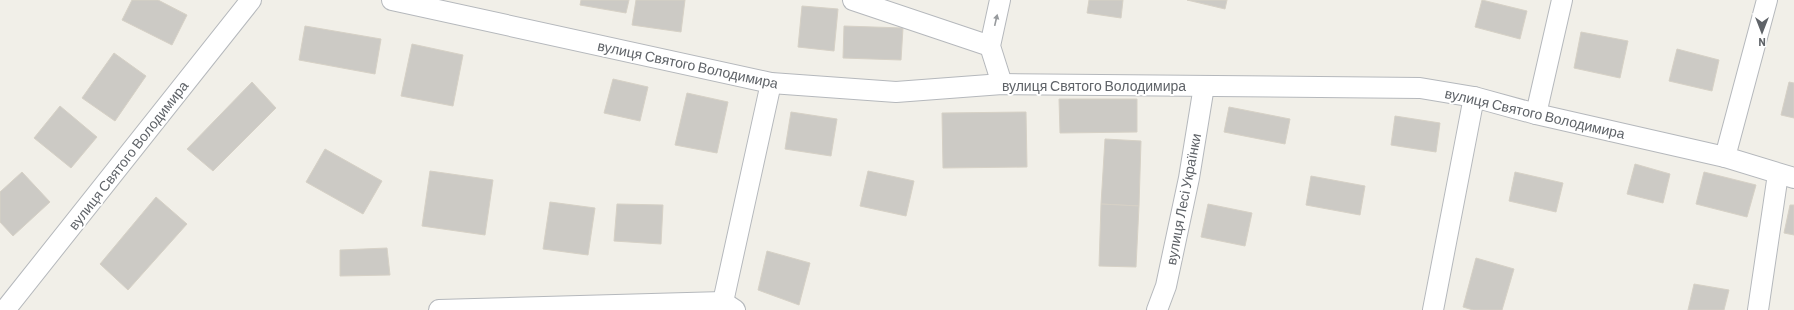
<svg xmlns="http://www.w3.org/2000/svg" width="1794" height="310" viewBox="0 0 1794 310" font-family="Barlow,sans-serif">
<style>
.building{fill:#cccac5;stroke:#d6d1c6}
.lines{fill:none;stroke-linecap:round;stroke-linejoin:round}
.minor-casing{stroke:#b5b8bc;stroke-width:22}
.minor{stroke:#fff;stroke-width:20}
.oneway{fill:#979a9d}
.labels{text-anchor:middle;dominant-baseline:central;stroke-width:4;stroke-linejoin:round;paint-order:stroke}
.street-label{font-size:14px;fill:#5f6368;stroke:#fff}
</style>
<rect width="100%" height="100%" fill="#f1efe8"/>
<g class="building">
<path d="M132,0h26l29,15 -15,30 -50,-25z"/>
<path d="M581,0h48l-3,13 -46,-8z"/>
<path d="M636,0h49l-4,32 -49,-7z"/>
<path d="M1089,0h34l-2,18 -34,-5z"/>
<path d="M1187,0h40l-2,9z"/>
<path d="M1482,0l45,11 -7,28 -45,-12z"/>
<path d="M802,6l36,3 -4,42 -36,-4z"/>
<path d="M305,26l76,13 -6,35 -76,-14z"/>
<path d="M844,26l59,2 -2,32 -58,-2z"/>
<path d="M1581,32l47,9 -8,37 -46,-10z"/>
<path d="M412,44l51,11 -10,51 -52,-10z"/>
<path d="M1677,49l42,11 -7,31 -43,-10z"/>
<path d="M114,53l32,23 -31,45 -33,-23z"/>
<path d="M613,79l35,8 -8,34 -36,-8z"/>
<path d="M252,82l24,26 -63,63 -26,-22z"/>
<path d="M1789,82l5,1v35l-13,-3z"/>
<path d="M687,93l41,9 -11,51 -42,-8z"/>
<path d="M1059,99h78v33l-77,1z"/>
<path d="M60,106l37,31 -26,31 -37,-30z"/>
<path d="M1229,107l61,12 -5,25 -61,-12z"/>
<path d="M791,112l46,7 -6,37 -46,-7z"/>
<path d="M1026,112l1,55 -84,1 -1,-55z"/>
<path d="M1395,116l45,7 -4,29 -45,-7z"/>
<path d="M1105,139l36,2 -2,65 -38,-2z"/>
<path d="M325,149l57,32 -19,33 -57,-32z"/>
<path d="M1635,164l35,10 -7,29 -36,-9z"/>
<path d="M430,171l63,9 -8,55 -63,-9z"/>
<path d="M868,171l46,10 -8,35 -46,-10z"/>
<path d="M22,172l28,30 -37,34 -13,-14v-30z"/>
<path d="M1515,172l48,11 -7,29 -47,-11z"/>
<path d="M1704,172l52,13 -9,32 -51,-13z"/>
<path d="M1311,176l54,10 -5,29 -54,-10z"/>
<path d="M156,197l31,27 -59,66 -28,-26z"/>
<path d="M550,202l45,6 -7,47 -45,-6z"/>
<path d="M617,204l46,1 -2,39 -47,-3z"/>
<path d="M1101,204l38,2 -3,61 -37,-1z"/>
<path d="M1208,204l44,9 -7,33 -44,-9z"/>
<path d="M1790,205h4v30l-10,-2z"/>
<path d="M387,248l3,27 -50,1v-26z"/>
<path d="M767,251l43,12 -11,42 -41,-15z"/>
<path d="M1476,258l38,11 -12,41h-29l-10,-3z"/>
<path d="M1694,284l35,6 -5,20h-36z"/>
</g>
<g class="lines">
<g class="minor-casing">
<g id="minor">
<path d="M392,0l379,83 125,9 106,-8 418,4 54,9 62,17 189,43 69,21"/>
<path d="M853,0l137,46"/>
<path d="M1000,0l-10,46 12,38"/>
<path d="M1536,114l26,-114"/>
<path d="M1725,157l42,-157"/>
<path d="M723,302l48,-219"/>
<path d="M5,310l246,-310"/>
<path d="M439,310l284,-8 12,8"/>
<path d="M1157,310l9,-24 23,-108 15,-92"/>
<path d="M1433,310l41,-213"/>
<path d="M1758,310l20,-136"/>
</g>
</g>
<use href="#minor" class="minor"/>
</g>
<defs><path id="oneway-solid" d="M-6-.8H1V-3.2L6.5 0L1 3.2V.8H-6Z"/></defs>
<use class="oneway" href="#oneway-solid" transform="translate(996 20) rotate(-77)"/>
<g class="labels">
<g class="street-label">
<text transform="translate(688 64) rotate(12)">вулиця Святого Володимира</text>
<text x="1094" y="85">вулиця Святого Володимира</text>
<text transform="translate(1535 113) rotate(13)">вулиця Святого Володимира</text>
<text transform="translate(128 155) rotate(-52)">вулиця Святого Володимира</text>
<text transform="translate(1183 199) rotate(-79)">вулиця Лесі Українки</text>
</g>
</g>
<g transform="translate(1762 32) rotate(180)" stroke="#ffffff" stroke-width="3" paint-order="stroke">
<path d="M0-3L7 15L0 10L-7 15Z" fill="#5f6368"/>
<text y="-6" font-size="11" font-weight="bold" text-anchor="middle" fill="#5f6368">N</text>
</g>
</svg>
